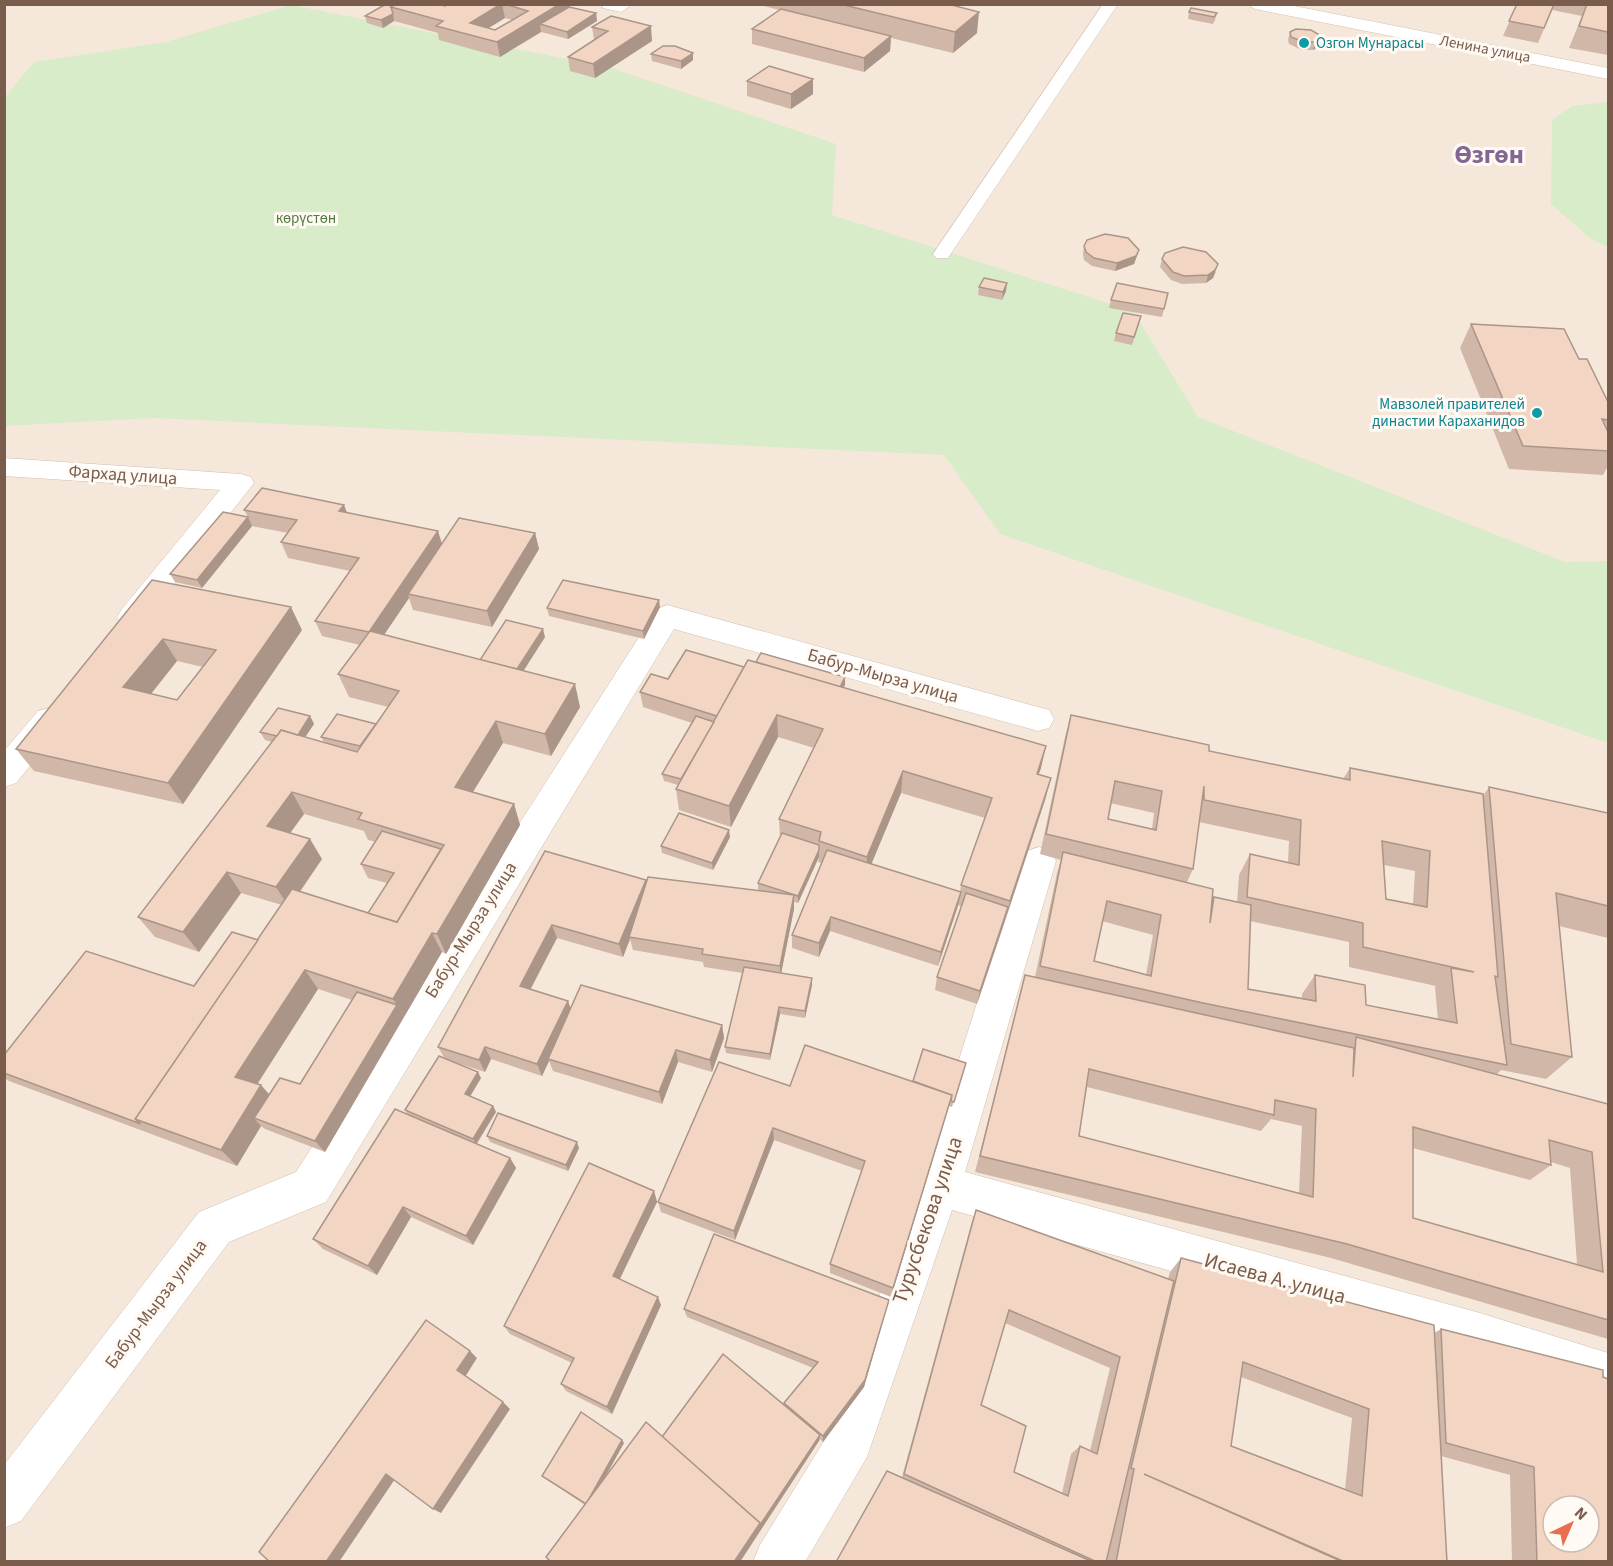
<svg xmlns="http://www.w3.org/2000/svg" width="1613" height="1566" viewBox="0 0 1613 1566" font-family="'Source Sans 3',sans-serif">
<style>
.residential{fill:#f5e8da;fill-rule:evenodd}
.green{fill:#d8ecc9}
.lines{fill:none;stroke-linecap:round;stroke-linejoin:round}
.service-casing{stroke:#d1beb0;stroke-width:1}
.minor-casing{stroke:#d1beb0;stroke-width:1}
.secondary-casing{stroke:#d6c0b0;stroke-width:1}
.service{fill:#fff;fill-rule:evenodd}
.minor{fill:#fff;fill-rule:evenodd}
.secondary{fill:#fff;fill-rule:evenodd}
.wall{fill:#d1b7a8;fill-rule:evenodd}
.shaded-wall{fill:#aa9588}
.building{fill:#f3d5c3;stroke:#aa9588;stroke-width:1.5;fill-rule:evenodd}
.culture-dot{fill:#0f9aa8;stroke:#fffaf3;stroke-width:2}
.labels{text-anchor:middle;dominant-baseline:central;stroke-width:6;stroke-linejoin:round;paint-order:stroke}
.far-culture-label{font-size:15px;fill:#0d838f;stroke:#fffaf3;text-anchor:start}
.far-street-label{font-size:15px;fill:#7a5c4d;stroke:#fffaf3}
.far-park-label{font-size:15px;fill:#537a41;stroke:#fffaf3}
.street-label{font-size:18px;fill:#7a5c4d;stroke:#fffaf3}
.near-street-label{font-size:21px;fill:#7a5c4d;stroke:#fffaf3}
.far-town-label{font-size:26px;font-weight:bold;fill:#846695;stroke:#fffaf3}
</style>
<rect width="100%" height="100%" fill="#fdf6ec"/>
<path class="residential" d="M5,5h1603v1556l-1603,1zM1553,1506h36v36h-36z"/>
<g class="green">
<path d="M291,5l321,63 224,76 -4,71 301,96 65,106 367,145 43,-1v182l-608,-209 -56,-79 -790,-37 -149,8v-329l29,-35 132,-20z"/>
<path d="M1608,102v145l-17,-8 -40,-35 1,-84 20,-14z"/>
</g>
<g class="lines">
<g class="service-casing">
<path id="service" d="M1103,4h15l-170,254h-12l-3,-4z"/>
</g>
<g class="minor-casing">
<g id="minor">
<path d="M601,4h32l-12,8 -18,-4z"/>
<path d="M4,458l237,16 10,3 3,6 -112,142 -10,3 -10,-3 -5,-8 5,-8 98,-119 -216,-14z"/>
<path d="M667,605l371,102 11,3 5,9 -5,9 -11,3 -364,-102 -348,573 -97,40 -208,279 -17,7v-63l195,-253 97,-40 361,-563z"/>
<path d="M49,708l11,3 5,9 -5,9 -44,54 -12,4v-36l34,-40z"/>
<path d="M1039,847l12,4 5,10 -91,311 515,141 128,40v45l-128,-41 -528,-147 -85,247 -62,105h-52l7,-17 72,-117 87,-242 103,-325 5,-10z"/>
</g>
</g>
<g class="secondary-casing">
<path id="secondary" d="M1247,4h37l324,64v11l-353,-70z"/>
</g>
<use href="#service" class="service"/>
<use href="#minor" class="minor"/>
<use href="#secondary" class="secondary"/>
</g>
<g class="wall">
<path d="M386,4l59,2 3,-2h121v3l27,6 1,8 -29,18 -27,-7 -41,25 -61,-17 -1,-7 -44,-12 -11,7 -16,-5 -2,-7zM505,18l7,2 -17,10 -6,-2z"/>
<path d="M756,4h192l29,29 -24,20 -62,-15 -1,13 -26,21 -112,-28v-15l27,-19z"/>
<path d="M1517,4h90l1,1v50l-39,-7 13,-32 -30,-6 -14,33 -35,-7z"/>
<path d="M1189,12l28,1 -2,7 -2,4 -25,-5z"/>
<path d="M592,27l60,14 -57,37 -25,-7 -2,-14 26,-17z"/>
<path d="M1290,32l33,5 -2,8 -8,5h-11l-13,-6 -1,-4z"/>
<path d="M693,53v7l-12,9 -29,-8 -1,-7z"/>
<path d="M813,79v15l-22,15 -44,-13v-15z"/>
<path d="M1084,246l55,4 -5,14 -19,7 -23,-5 -8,-6 -1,-6z"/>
<path d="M1162,259l54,13 -3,6 -7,5 -24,1 -11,-4 -11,-13z"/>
<path d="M979,287l27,4 -4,9 -24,-5z"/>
<path d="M1168,293l-6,24 -53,-9 2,-8z"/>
<path d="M1139,324l-7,21 -18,-4 2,-8z"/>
<path d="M1471,324l108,35 29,43v64l-5,9 -94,-6 -49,-121z"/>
<path d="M244,510l103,3 95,30 93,-10 4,16 -47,78 -79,-17 -4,-12 -25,37 96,25 65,-23 -22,34 57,36 -29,49 -48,-13 -30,49 41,12 6,21 -74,129 -4,-2 -117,200 -60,-23 -4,-3 -24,40 -228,-85 -5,-3v-23l190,-69 64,-46 24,-35 -41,-12 -42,59 -44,-15 -17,-20 134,-175 -7,-2 -5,-8 50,-16 4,8 -9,13 19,5 -3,-5 55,-14 12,-16 -39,-10 -11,-23 22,-29 -38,-9 -7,-15 35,-50 -62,-13 -7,-16 7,-9 -36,-7 -50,62 -27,-6 -5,-8 78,-57zM304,814l60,17 4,9 8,2 -15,22 7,14 19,5 -19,30 -68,-21 22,-33 -32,-26zM318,989l34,11 -52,84 -31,10 -12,-10z"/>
<path d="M152,580l150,50 -119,174 -149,-33 -18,-22zM177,661l26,6 -26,33 -26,-6z"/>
<path d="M660,607l-16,32 -95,-23 -2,-8z"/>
<path d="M756,662l89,15v8l-2,3 198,80 -3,7 13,3 -6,22 -68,204 -42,-14 2,-13 25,-70 -4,-2 -20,61 -108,-35 -11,26 -27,-9v-13l30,-72 -4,-1 1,-5 -21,46 -4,-1v7l-13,64 31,12 -7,33 -25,-4 -10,46 -44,-7 -1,-6 18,-74 -39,-6 -1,-5 -70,-12 -3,-11 -7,18 -66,-19 -26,51 37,12 3,8 151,16 2,13 -12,34 -34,-10 -16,42 -109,-33 -4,-10 -7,15 -51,-17 -6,13 -34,-11 30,17 -11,18 23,10 3,6 -19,32 33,14 6,10 -43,77 -62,-28 -34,58 -54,-26 -10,-10 95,-124 -3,-5 40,-51 -7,-12 107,-196 101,29v3l118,9 -6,-2v-7l22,-46 -1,-18 35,-71 -36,-11 -47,90 -52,-17 -3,-21 2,-4 -14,-4 -2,-7 30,-51 -49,-16 -3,-15 28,-13 76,-12zM901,793l84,25 -24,67 -1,7 -89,-28z"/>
<path d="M1071,715l138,36 134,28 7,-11 133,28 6,-9 119,26v125l-49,-12 13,131 -26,22 -45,-9 -5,5 112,29v235l-277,-81 -356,-86 45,-178 5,-19 10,2 22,-104 4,-13 -21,-6 25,-117zM1110,803l44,10 -2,16 -44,-10zM1199,822l90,19 -1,21 -38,-8 -11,21 -2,28 -23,-6 -2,4 -25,-19 6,-13zM1384,865l31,6 -2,33 -27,-5zM1102,921l51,14 -7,40 -52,-14zM1250,921l99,21v25l87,19 -1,1 3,33 -72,-15 -51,-30 -13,19v5l-54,-10zM1087,1087l174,44 10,-12 31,7 -3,67 -220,-57zM1413,1148l117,32 21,-15v-3l19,6 7,96 -164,-46z"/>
<path d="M730,837l-17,33 -51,-17 -1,-7z"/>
<path d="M966,1063l-14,44 -3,-1 -58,191 -61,-24v-9l32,-93 -88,-31 -39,100 -74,-28 -3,-10 132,-116 123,-5z"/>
<path d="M487,1136l92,12 -11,23 -78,-29z"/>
<path d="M654,1191l3,11 -38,77 42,26 -49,109 -46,-23 -5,-7 11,-21 -62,-29 -6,-8z"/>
<path d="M976,1210l192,69 2,-7 11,-14 253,75 7,-4 167,233h-96l-2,-87 -69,-19 6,106h-341l2,-10 -2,10h-270l66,-85 69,-252zM1005,1323l105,45 -20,83 -10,-5 -9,8 -9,39 -48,-21 -33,-67zM1241,1377l111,41 -7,72 -114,-44z"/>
<path d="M889,1300l-25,87 -41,55 -3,-3 -1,2 -234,64 -43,-29 82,-33 -20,37 58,-43 123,-31 -1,-3 29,-35 -126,-51 -3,-8z"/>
</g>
<g class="shaded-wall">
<path d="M501,4h1l3,14 -30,18 -5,-13z"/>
<path d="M560,4h9l1,10 -30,10 1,8 -41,25 -3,-15z"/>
<path d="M979,12l-2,21 -24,20 2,-21z"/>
<path d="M596,13l1,8 -29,18 -1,-7z"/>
<path d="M393,14l1,7 -11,7 -2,-8z"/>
<path d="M651,26l1,15 -57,37 -2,-14z"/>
<path d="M891,36l-1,15 -26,21v-14z"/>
<path d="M1323,37l-2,8 -8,5 2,-8z"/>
<path d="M693,53v7l-12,9v-8z"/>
<path d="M813,79v15l-22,15v-15z"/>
<path d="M1139,250l-5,14 -19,7 2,-8z"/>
<path d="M1218,264l-5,14 -7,5 2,-8z"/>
<path d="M1007,283l-1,8 -4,9 1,-8z"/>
<path d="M344,505l6,15 -11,-9z"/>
<path d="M248,517l4,9 -50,62 -5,-8z"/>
<path d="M438,531l5,16 -35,47 1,4 -34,50 -6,-16z"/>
<path d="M535,533l4,16 -47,78 -5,-16z"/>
<path d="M659,600l1,7 -16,32 -1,-8z"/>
<path d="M291,607l11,23 -119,174 -15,-21z"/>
<path d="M543,629l2,8 -33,52 -2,-8z"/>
<path d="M163,639l14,22 -39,49 -15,-23z"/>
<path d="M845,677v8l-11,22v-7z"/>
<path d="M575,684l5,23 -29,49 -6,-22z"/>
<path d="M777,715l1,22 -47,90 -2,-21z"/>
<path d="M310,716l4,8 -16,24 -4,-8z"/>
<path d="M496,721l7,22 -40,65 -8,-21z"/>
<path d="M1046,746l-5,22 -10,28 6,-22z"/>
<path d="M903,771l-2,22 -35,84 1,-20z"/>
<path d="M1051,778l-6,22 -40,121 5,-20z"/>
<path d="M292,792l12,22 -24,33 -13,-21z"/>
<path d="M514,804l6,21 -74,129 -9,-20z"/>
<path d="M729,830l1,7 -17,33 -1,-7z"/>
<path d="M310,839l12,20 -33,48 -13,-20z"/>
<path d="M819,850v7l-21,46v-7z"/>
<path d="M227,872l14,21 -42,59 -16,-20z"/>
<path d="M646,880l2,14 -19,43 1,2 -7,18 -4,-13z"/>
<path d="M961,892l-3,14 -20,60 3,-14z"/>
<path d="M794,895v14l-14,70v-13z"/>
<path d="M1008,907l-3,14 -28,83 3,-13z"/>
<path d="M831,917l-1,14 -11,26v-14z"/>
<path d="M552,925l5,13 -32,61 -5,-13z"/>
<path d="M432,933l10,19 -38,65 -11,-18z"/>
<path d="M305,970l13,19 -67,105 -16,-17z"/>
<path d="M812,978v7l-7,33v-7z"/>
<path d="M568,1001l4,13 -24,45 1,2 -7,15 -5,-12z"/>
<path d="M397,1005l7,12 -79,135 -10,-11z"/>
<path d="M779,1007l1,7 -10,46v-6z"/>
<path d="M722,1025l2,13 -12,34 -2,-12z"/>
<path d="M485,1047l6,12 -6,13 -6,-12z"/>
<path d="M676,1050l2,12 -16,42 -3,-12z"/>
<path d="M478,1072l3,6 -13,22 -3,-6z"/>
<path d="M261,1085l15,17 -22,16 7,8 -24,40 -16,-16z"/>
<path d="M952,1095l-3,11 -58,191 2,-9z"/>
<path d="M493,1106l3,6 -20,32 -3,-5z"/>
<path d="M773,1128l1,12 -39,100 -1,-9z"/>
<path d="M577,1142l2,6 -11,23 -2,-6z"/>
<path d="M510,1158l6,10 -43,77 -7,-9z"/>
<path d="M654,1191l3,11 -40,83 -4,-9z"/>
<path d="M403,1207l8,10 -34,58 -9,-9z"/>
<path d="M658,1297l3,8 -49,109 -5,-7z"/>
<path d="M889,1300l-25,87 -41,55v-6z"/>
<path d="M470,1351l7,7 -12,19 -8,-7z"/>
<path d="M503,1402l7,7 -69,104 -8,-4z"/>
<path d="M820,1435l-1,6 -79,121h-6z"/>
<path d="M622,1440l2,3 -36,64 -2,-2z"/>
<path d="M386,1474l9,5 -56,83h-13z"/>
</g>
<g class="building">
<path d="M386,4h10l-5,3 2,7 -12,6 -16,-4z"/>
<path d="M396,4h42l7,2 3,-2h53l-31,19 25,7 33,-19 -23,-7h55l-63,38 -61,-16 7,-5 -52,-14z"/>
<path d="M840,4h108l31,8 -24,20z"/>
<path d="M1517,4h37l-10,24 -35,-7z"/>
<path d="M1587,4l21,1v27l-29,-6z"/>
<path d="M569,7l27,6 -29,19 -27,-8z"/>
<path d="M1191,8l26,5 -3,4 -25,-5z"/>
<path d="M781,9l110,27 -27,22 -112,-29z"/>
<path d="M611,16l40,10 -58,38 -25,-7 40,-26 -16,-4z"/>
<path d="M1296,29l15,1 12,7 -8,5h-11l-13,-5 -1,-5z"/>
<path d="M663,46h12l18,7 -12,8 -30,-7z"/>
<path d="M769,66l44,13 -22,15 -44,-13z"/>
<path d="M1105,234l23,4 11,12 -3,6 -19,7 -23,-5 -8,-6 -2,-6 3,-6z"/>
<path d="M1183,247l23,5 12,12 -3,6 -7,5 -24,1 -11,-4 -11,-13 3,-6z"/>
<path d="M984,278l23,5 -4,9 -24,-5z"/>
<path d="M1117,283l51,10 -4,16 -53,-9z"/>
<path d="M1123,313l18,3 -7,21 -18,-4z"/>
<path d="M1471,324l93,5 15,30h8l21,43v18l-6,-1 6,13v19l-85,-5z"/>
<path d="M262,488l82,17 -5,6 99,20 -69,101 -54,-11 44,-63 -78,-16 16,-22 -53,-10z"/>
<path d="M223,512l25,5 -51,63 -27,-6z"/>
<path d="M459,518l76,15 -48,78 -79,-17z"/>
<path d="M152,580l139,27 -123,176 -152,-34zM163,639l53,11 -39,50 -54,-13z"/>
<path d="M563,580l96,20 -16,31 -96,-23z"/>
<path d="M506,620l37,9 -26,40 -37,-9z"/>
<path d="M370,631l205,53 -30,50 -49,-13 -41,66 59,17 -77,130 -5,-1 -39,66 -88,-29 -70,107 26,8 -40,65 -86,-31 157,-230 105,33 47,-77 -86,-26 4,-6 -70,-21 -25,34 43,13 -34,48 -49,-15 -44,60 -45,-15 143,-187 76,22 42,-61 -61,-17z"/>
<path d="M686,650l58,17 -27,49 -77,-24 11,-18 17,5z"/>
<path d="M761,653l84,24 -5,10 -84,-25z"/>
<path d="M748,660l298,86 -9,28 14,4 -41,123 -49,-16 31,-87 -89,-27 -36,86 -48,-16 2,-9 -42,-13 44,-90 -46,-14 -48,91 -53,-17z"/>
<path d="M278,708l32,8 -12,19 -17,-5 -4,6 -17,-4z"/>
<path d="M337,714l39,10 -16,22 -39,-9z"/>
<path d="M1071,715l138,30v6l141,29v-12l133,26 15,183 -3,-1 12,89 -304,-62 -163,-37 23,-114 150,37 -3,34 4,-26 37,8 -3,84 68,12 -1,-26 50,10 1,20 91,18 -6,-55 23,4 -111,-25v-24l-116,-26 3,-43 49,11 2,-45 -97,-20v-14l-11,83 -147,-35zM1115,781l47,10 -6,39 -48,-11zM1382,841l48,10 -3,56 -41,-8zM1107,901l54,14 -10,61 -57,-15z"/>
<path d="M696,716l18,6 -33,57 -19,-5z"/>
<path d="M1489,787l119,26v93l-52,-13 16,164 -61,-13z"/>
<path d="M679,813l50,17 -17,33 -51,-17z"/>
<path d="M382,831l59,18 -44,73 -29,-9 26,-40 -33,-9z"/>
<path d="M782,833l37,12v5l-21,46 -40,-13z"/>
<path d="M827,850l134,42 -20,60 -110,-35 -12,26 -27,-8z"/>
<path d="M545,851l101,29 -27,64 -67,-19 -32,61 48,15 -31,63 -52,-17 -6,13 -41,-13z"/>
<path d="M648,877l146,18 -14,71 -78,-12 1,-5 -74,-12z"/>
<path d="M966,893l42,14 -28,84 -43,-14z"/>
<path d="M232,932l26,8 -123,179 6,5 -137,-51v-18l82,-104 108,35z"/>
<path d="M744,967l68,11 -7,33 -26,-4 -9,47 -45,-7z"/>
<path d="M1025,975l329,73 -1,29 3,-40 252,67v216l-261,-76 -367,-88zM1089,1069l185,46 1,-15 41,9 -3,88 -234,-61zM1413,1127l138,38 -2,-25 43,12 11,120 -190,-54z"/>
<path d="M581,985l141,40 -12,35 -34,-10 -17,42 -111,-33z"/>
<path d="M357,992l40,13 -82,136 -61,-23 26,-40 20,6z"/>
<path d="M805,1045l147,50 -59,193 -63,-24 35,-103 -92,-33 -39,103 -76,-29 61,-140 71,24z"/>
<path d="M923,1049l43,14 -12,39 -3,-1 1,-6 -39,-14z"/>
<path d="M439,1056l39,16 -13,22 28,12 -20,33 -68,-29z"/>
<path d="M395,1109l115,49 -44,78 -63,-29 -35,59 -55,-27z"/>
<path d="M498,1113l79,29 -11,23 -79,-29z"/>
<path d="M589,1163l65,28 -41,85 45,21 -51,110 -46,-23 13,-26 -70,-32z"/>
<path d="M976,1210l198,71 -68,281h-9l-193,-88zM1009,1310l111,47 -23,97 -17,-8 -12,50 -54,-24 12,-46 -45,-21z"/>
<path d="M714,1234l175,66 -24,80 -42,56 -39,-33 34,-41 -134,-53z"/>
<path d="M1181,1258l253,67 13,237h-102l-201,-88 199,88h-227l18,-93 -3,-1zM1243,1362l126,47 -7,87 -131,-50z"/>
<path d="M426,1320l44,31 -13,19 46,32 -70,107 -47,-35 -60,88h-56l-11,-10z"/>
<path d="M1441,1329l162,41v7l5,2v183h-71l-3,-95 -88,-24zM1553,1506h36v36h-36z"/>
<path d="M723,1354l97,81 -60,90v-2l-98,-86z"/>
<path d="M581,1412l41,28 -36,64 -44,-28z"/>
<path d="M646,1422l114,101 -26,39h-183l-5,-5z"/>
<path d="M887,1471l206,91h-257z"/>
</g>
<g class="culture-dot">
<circle cx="1304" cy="43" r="6"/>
<circle cx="1537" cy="413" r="6"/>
</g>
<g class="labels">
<g class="far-culture-label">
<text x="1316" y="43">Озгон Мунарасы</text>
<text x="1525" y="404" text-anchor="end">Мавзолей правителей<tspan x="1525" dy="17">династии Караханидов</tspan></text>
</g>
<g class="far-street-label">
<text transform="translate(1485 49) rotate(11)">Ленина улица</text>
</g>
<g class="far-park-label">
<text x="306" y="218">көрүстөн</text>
</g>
<g class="street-label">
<text transform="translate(123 475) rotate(4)">Фархад улица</text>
<text transform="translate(883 676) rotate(16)">Бабур-Мырза улица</text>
<text transform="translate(471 930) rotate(-58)">Бабур-Мырза улица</text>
<text transform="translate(156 1304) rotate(-53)">Бабур-Мырза улица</text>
</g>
<g class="near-street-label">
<text transform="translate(927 1220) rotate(-71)">Турусбекова улица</text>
<text transform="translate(1275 1278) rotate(15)">Исаева А. улица</text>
</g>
<g class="far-town-label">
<text x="1489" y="154">Өзгөн</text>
</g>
</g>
<rect width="1613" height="1566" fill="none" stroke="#7a5c4d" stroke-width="12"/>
<g transform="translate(1571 1524) rotate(44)"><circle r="28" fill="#fffaf3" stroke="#cabbb1" stroke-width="1.5"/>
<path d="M0-4.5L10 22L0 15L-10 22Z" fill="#e76f51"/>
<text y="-9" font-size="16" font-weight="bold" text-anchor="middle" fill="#7a5c4d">N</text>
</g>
</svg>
